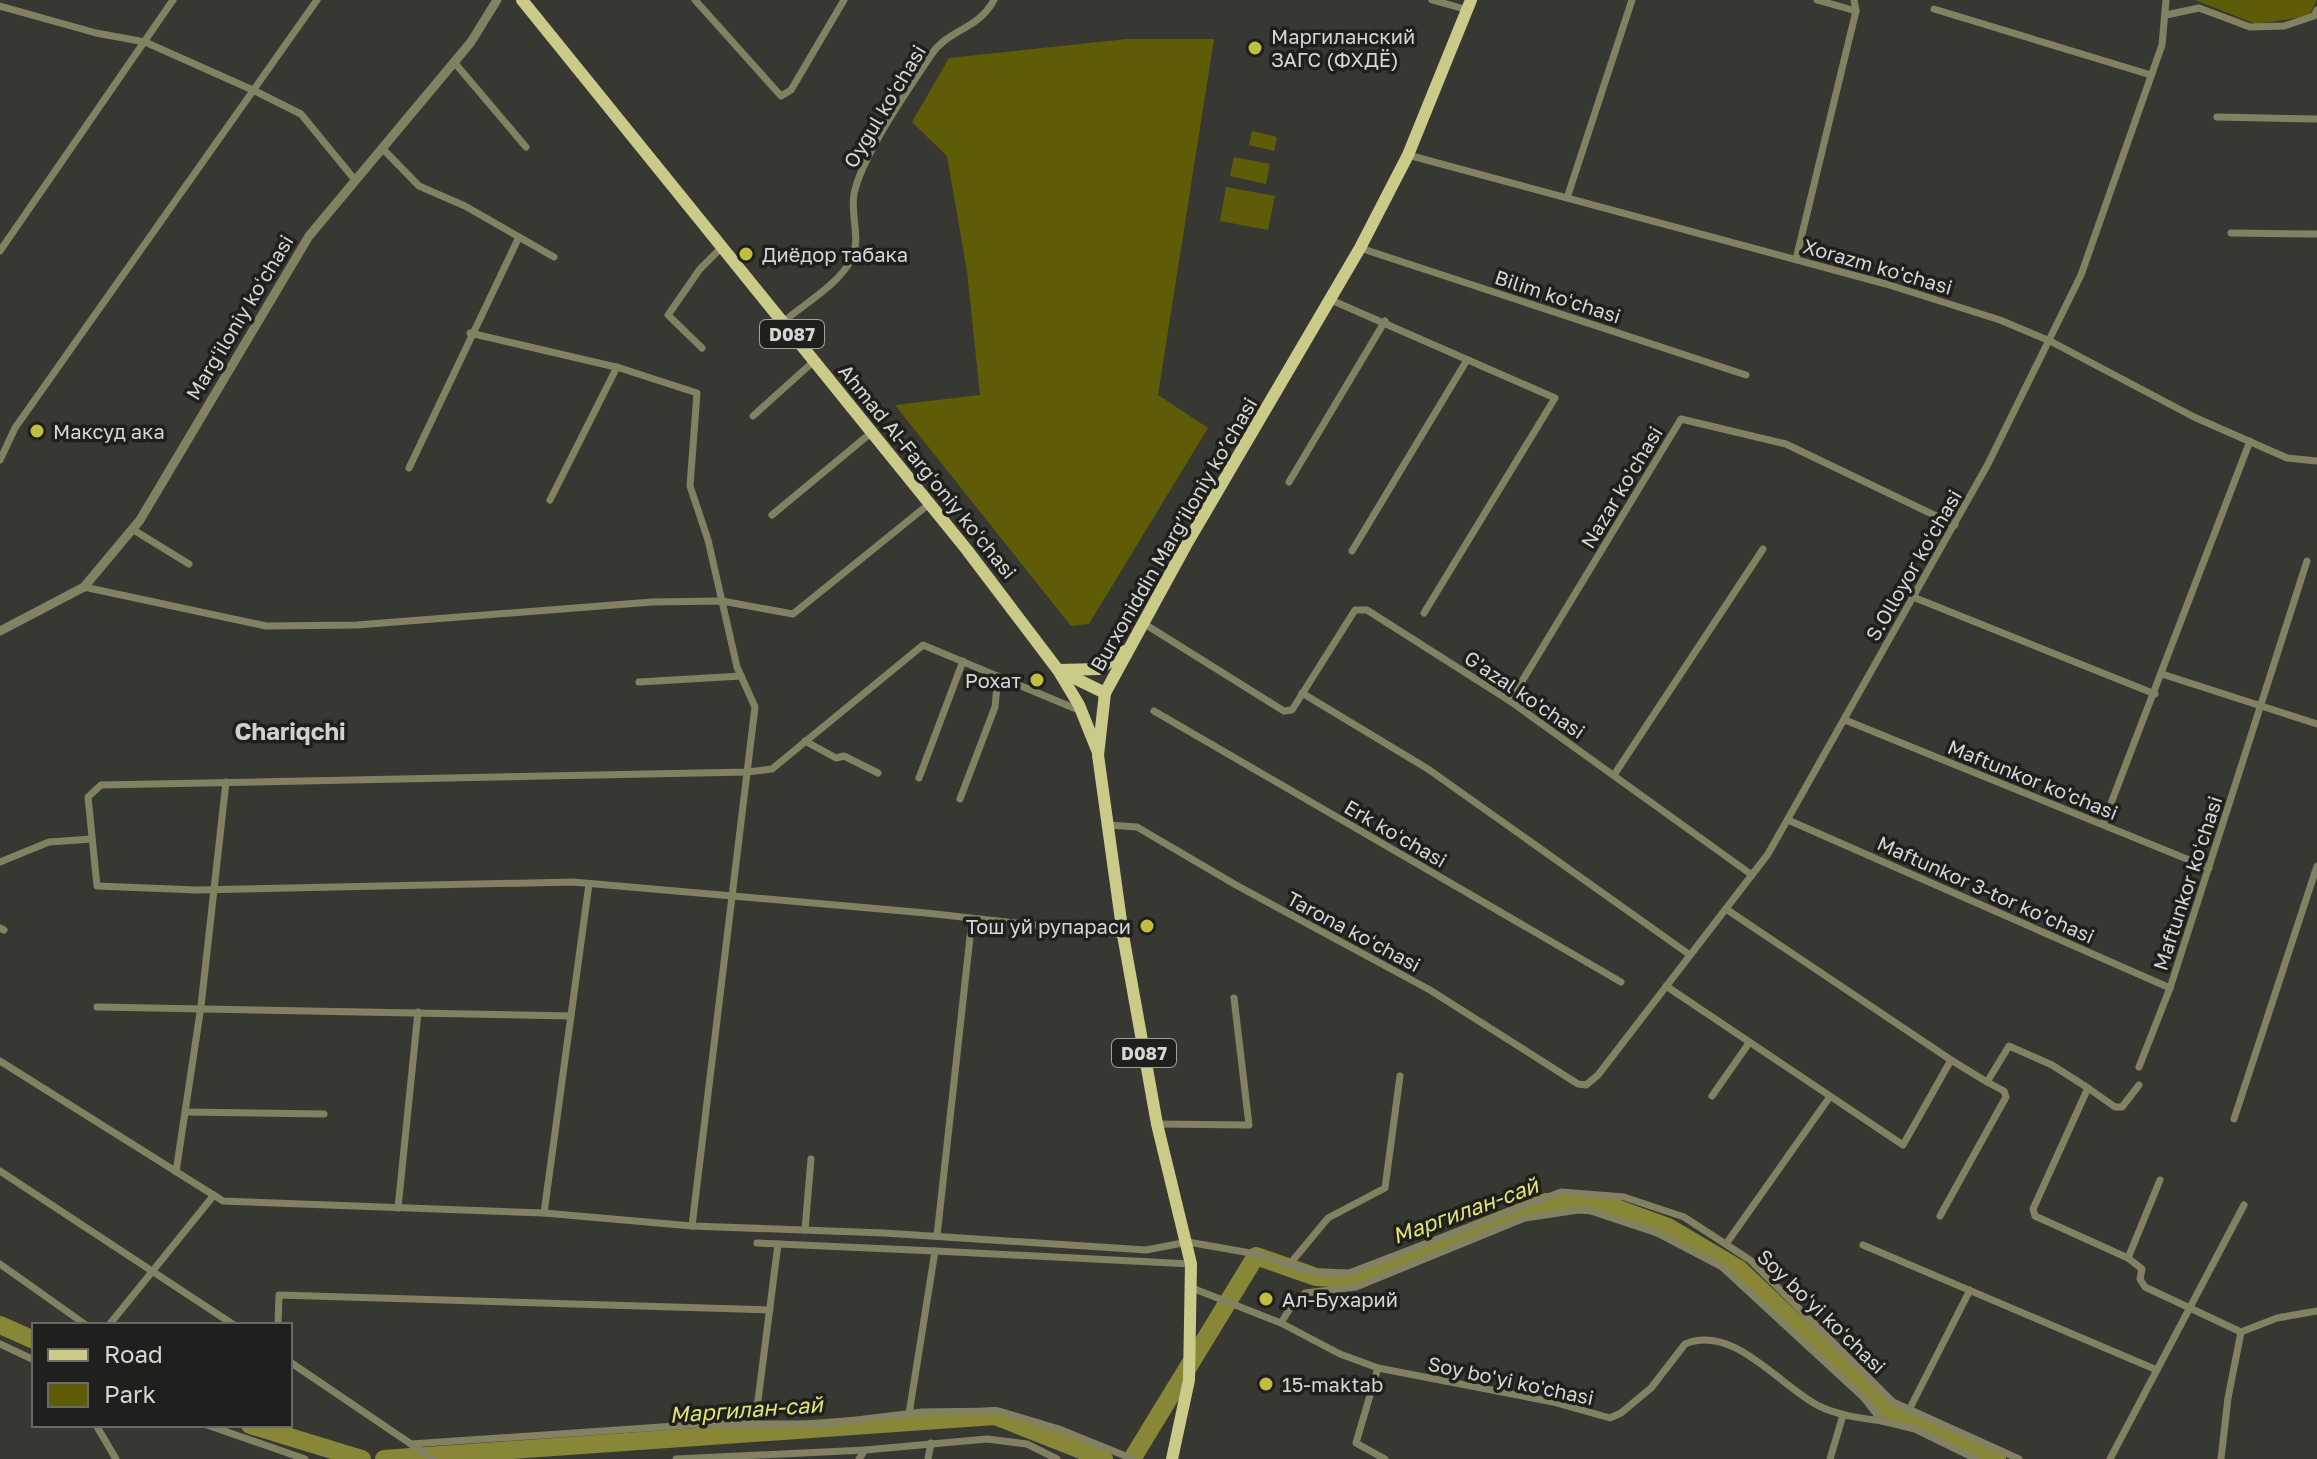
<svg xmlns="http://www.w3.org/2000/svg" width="2317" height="1459" viewBox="0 0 2317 1459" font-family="'Golos Text',sans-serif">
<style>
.green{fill:#5e5c06}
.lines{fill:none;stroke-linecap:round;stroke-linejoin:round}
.river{stroke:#888738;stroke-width:18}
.minor{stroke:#828262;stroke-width:7}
.tertiary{stroke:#828262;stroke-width:9}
.primary{stroke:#cbcb89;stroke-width:12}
.poi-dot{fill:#c0be40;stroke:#1f1f1d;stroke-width:3}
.labels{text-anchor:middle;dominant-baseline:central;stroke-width:7;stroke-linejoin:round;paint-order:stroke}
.shield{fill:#1f1f1d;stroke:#9f9f9c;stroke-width:2}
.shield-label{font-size:18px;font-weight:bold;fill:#d6d6d3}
.poi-label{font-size:20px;fill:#d6d6d3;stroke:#1f1f1d;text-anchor:start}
.street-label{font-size:20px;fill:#d6d6d3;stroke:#1f1f1d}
.water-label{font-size:22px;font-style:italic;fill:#e4e276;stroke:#1f1f1d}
.quarter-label{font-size:24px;font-weight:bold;fill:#d2d2cc;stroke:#1f1f1d}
</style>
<rect width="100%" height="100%" fill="#383833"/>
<g class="green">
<path d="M2195,0h122l-8,16 -53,8z"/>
<path d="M1127,39h87l-56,356 50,33 -119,196 -18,2 -176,-221 85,-10 -13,-124 -20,-115 -35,-34 37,-64z"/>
<path d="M1252,131l25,6 -3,14 -25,-6z"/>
<path d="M1234,157l36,7 -4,20 -36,-8z"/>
<path d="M1226,187l49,9 -7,34 -48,-9z"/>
</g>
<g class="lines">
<g class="river">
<path d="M0,1325l34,15"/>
<path d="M250,1425l112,34"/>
<path d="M384,1459l611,-43 109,43"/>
<path d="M1132,1459l124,-203 60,21 36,2 194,-77 67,5 55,20 71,42 146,139 112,51"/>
</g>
<g class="minor">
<path d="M695,0l86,96 10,-6 53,-90"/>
<path d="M1432,0l36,10"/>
<path d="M1817,0l39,11"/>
<path d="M0,6l96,27 49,9 110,49 46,23 54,66"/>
<path d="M1934,9l217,66"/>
<path d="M2166,15l33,-7 51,19 34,-1 30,-10 3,-6"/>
<path d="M454,62l72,85"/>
<path d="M2217,117l100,2"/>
<path d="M382,148l37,38 46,20 54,31 -110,231"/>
<path d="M1408,155l478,129 114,36 50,21 144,76 93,41 30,3"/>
<path d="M1567,198l65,-198"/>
<path d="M2231,233l86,1"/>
<path d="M519,237l35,20"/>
<path d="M1360,248l386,127"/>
<path d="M0,251l173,-251"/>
<path d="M1796,259l60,-248 -2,-11"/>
<path d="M1331,300l224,98 -131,215"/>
<path d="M783,322c21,-18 55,-37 68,-62 11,-20 -1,-44 3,-66 8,-39 54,-104 77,-139 18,-27 46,-24 63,-55"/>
<path d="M470,333l150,35 77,25 -7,93 18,54 29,127 18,40 -63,519"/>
<path d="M702,348l-34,-33 32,-46 22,-22"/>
<path d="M753,416l61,-55"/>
<path d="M0,460l15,-32 302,-428"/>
<path d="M1289,482l96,-161"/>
<path d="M550,500l67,-133"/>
<path d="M772,515l100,-83"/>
<path d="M132,529l57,35"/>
<path d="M1352,551l115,-191"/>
<path d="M84,587l182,39 91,-1 295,-23 70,-1 71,13 136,-110"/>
<path d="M1913,597l242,97"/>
<path d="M1143,623l141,88 8,-1 63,-100h12l143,91 242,174"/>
<path d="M2162,674l155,50"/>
<path d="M639,682l102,-6"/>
<path d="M1302,693l126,76 262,186"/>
<path d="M1510,701l171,-282 105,25 169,81"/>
<path d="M1081,711l-158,-66 -151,124 -24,3 -647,13 -13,12 9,89 100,4 376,-8 353,31 197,22"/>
<path d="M1154,711l467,271"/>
<path d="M1845,720l364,148"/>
<path d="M805,741l31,17 8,-2 34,17"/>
<path d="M1614,775l149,-226"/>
<path d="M919,778l44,-117"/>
<path d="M960,799l35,-92 3,-31"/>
<path d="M1788,820l382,168"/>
<path d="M2103,824l147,-383"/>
<path d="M1108,825l29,2 99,58 194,105 148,94 8,1 12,-10 170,-221 220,-390 93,-189 81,-230 4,-45"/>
<path d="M0,862l49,-20 43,-3"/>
<path d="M1726,909l225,151"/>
<path d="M0,928l4,2"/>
<path d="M1666,986l237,159 48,-85 36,22 22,-36 43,19 36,23 -55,121 2,7 93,42 14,11 -2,10 5,8 96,45"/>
<path d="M97,1007l474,9"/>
<path d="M0,1061l223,140 321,12 148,13 192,7 262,17 42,-8 68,12 60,19h33l212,-81 63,5 60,20 66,43 143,142 126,57"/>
<path d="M2139,1067l31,-79 137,-427"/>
<path d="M2088,1088l27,19h7l17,-22"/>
<path d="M1712,1096l37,-53"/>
<path d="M185,1112l139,2"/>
<path d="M2234,1119l83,-253"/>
<path d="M1157,1124l92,1 -15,-127"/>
<path d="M0,1171l234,154"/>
<path d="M176,1172l25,-166 25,-224"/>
<path d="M398,1208l20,-196"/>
<path d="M544,1213l45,-329"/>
<path d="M1940,1216l66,-119 -2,-6 -17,-9"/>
<path d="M805,1230l6,-71"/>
<path d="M937,1236l35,-317"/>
<path d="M757,1243l178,8 -26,163"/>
<path d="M1726,1244l103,-146"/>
<path d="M1863,1245l294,125"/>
<path d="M935,1251l256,13"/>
<path d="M2128,1258l32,-78"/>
<path d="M0,1264l86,61"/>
<path d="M1289,1265l39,-47 57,-30 15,-112"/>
<path d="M1192,1288l89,35 11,-18 13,-12 51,-6 169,-69 60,-9 72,24 65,34 142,131 18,23 33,8 61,30"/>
<path d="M1281,1323l59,31 38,14 175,34 57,16 11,-5 30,-25 34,-44c49,-21 96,44 136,63 20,9 40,11 61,14"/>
<path d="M109,1325l105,-130"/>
<path d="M278,1325l1,-30 491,15"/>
<path d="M0,1344l34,16"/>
<path d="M290,1362l143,97"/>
<path d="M1378,1368l-22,75 29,16"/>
<path d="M1909,1410l61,-120"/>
<path d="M755,1424l23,-180"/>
<path d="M96,1425l20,34"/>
<path d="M207,1425l98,34"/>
<path d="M411,1444l294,-20h119l98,-12 77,-1 60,18 74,30"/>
<path d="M676,1459l189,-9"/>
<path d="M859,1459l6,-9 122,-11 40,5 30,15"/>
<path d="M928,1459l3,-16"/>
<path d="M1830,1459l13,-44"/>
<path d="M2110,1459l134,-254"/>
<path d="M2221,1459l7,-61 13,-66 36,-14 40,-7"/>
</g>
<path class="tertiary" d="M0,631l84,-44 56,-67 169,-284 162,-194 26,-42"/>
<g class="primary">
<path d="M522,0l445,550 91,120 47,23"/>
<path d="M1097,750l-18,-45 -21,-35 41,-1 26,-18"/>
<path d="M1172,1459l17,-79 2,-116 -34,-140 -34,-189 -25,-180 7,-62 81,-148 174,-297 48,-93 63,-155"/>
</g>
</g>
<g class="poi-dot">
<circle cx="1255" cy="48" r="8"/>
<circle cx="746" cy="254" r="8"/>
<circle cx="37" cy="431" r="8"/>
<circle cx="1037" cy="680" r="8"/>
<circle cx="1147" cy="926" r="8"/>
<circle cx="1266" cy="1299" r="8"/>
<circle cx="1266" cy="1384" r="8"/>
</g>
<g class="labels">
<g class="shield">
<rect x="760" y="320" width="64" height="28" rx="6"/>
<rect x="1112" y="1039" width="64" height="28" rx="6"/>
</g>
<g class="shield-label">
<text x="792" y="334">D087</text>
<text x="1144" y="1053">D087</text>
</g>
<g class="poi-label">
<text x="1271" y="36">Маргиланский<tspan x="1271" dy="23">ЗАГС (ФХДЁ)</tspan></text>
<text x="762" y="254">Диёдор табака</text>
<text x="53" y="431">Максуд ака</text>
<text x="1021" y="680" text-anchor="end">Рохат</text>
<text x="1131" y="926" text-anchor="end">Тош уй рупараси</text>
<text x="1282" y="1299">Ал-Бухарий</text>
<text x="1282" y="1384">15-maktab</text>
</g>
<g class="street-label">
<text transform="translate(884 106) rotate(-59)">Oygul koʻchasi</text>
<text transform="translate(1878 266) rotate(16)">Xorazm ko'chasi</text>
<text transform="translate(1558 296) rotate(18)">Bilim koʻchasi</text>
<text transform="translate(239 317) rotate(-59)">Margʻiloniy koʻchasi</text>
<text transform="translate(928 471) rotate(51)">Ahmad Al-Fargʻoniy koʻchasi</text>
<text transform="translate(1621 487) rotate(-59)">Nazar ko'chasi</text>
<text transform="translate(1173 534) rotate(-60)">Burxoniddin Marg’iloniy ko’chasi</text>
<text transform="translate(1913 565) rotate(-60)">S.Olloyor koʻchasi</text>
<text transform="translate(1525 694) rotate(34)">G'azal ko'chasi</text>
<text transform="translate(2033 779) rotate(22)">Maftunkor ko'chasi</text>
<text transform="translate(1396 833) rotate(30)">Erk koʻchasi</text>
<text transform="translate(2187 883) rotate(-72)">Maftunkor koʻchasi</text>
<text transform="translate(1986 889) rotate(24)">Maftunkor 3-tor koʼchasi</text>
<text transform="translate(1354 931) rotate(28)">Tarona koʻchasi</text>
<text transform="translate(1822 1311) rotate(44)">Soy boʻyi koʻchasi</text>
<text transform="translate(1511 1380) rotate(12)">Soy bo'yi ko'chasi</text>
</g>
<g class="water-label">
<text transform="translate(1465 1210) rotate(-20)">Маргилан-сай</text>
<text transform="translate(746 1409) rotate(-4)">Маргилан-сай</text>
</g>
<g class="quarter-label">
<text x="290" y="730">Chariqchi</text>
</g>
</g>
<rect x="32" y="1323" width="260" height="104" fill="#1f1f1d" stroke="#686866" stroke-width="2"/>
<rect x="48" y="1349" width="40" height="12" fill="#cbcb89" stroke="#686866" stroke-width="2"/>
<text x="104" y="1363" font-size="24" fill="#d6d6d3">Road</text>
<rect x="48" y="1383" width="40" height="24" fill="#5e5c06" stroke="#686866" stroke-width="2"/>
<text x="104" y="1403" font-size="24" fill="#d6d6d3">Park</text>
</svg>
